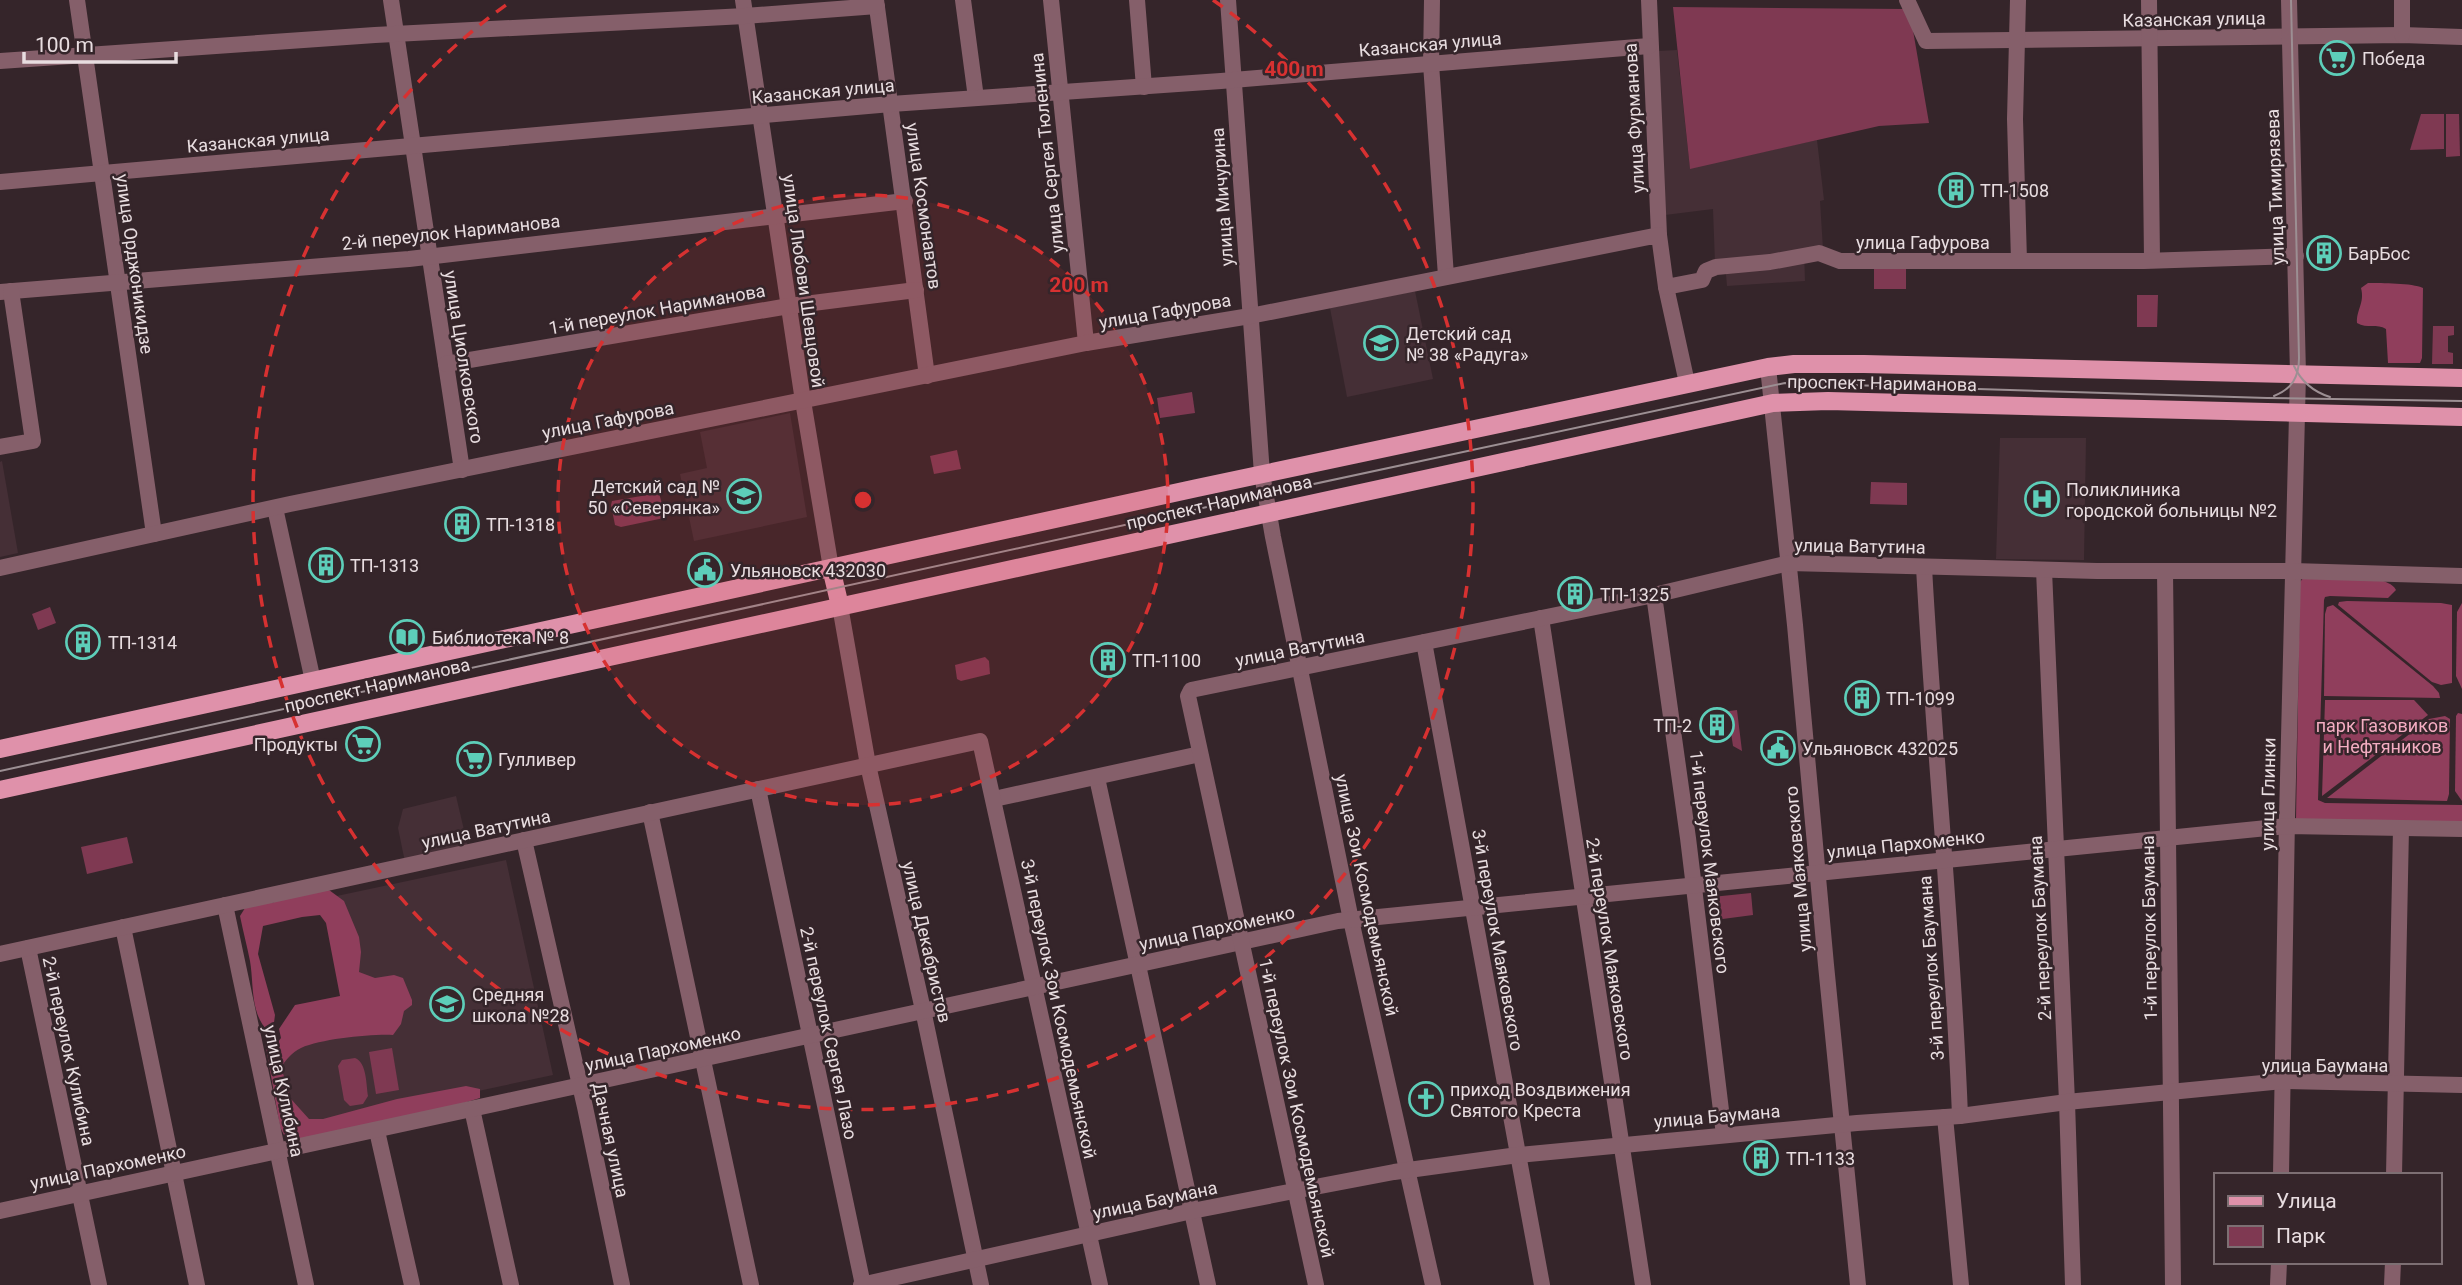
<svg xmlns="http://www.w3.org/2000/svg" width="2462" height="1285" viewBox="0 0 2462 1285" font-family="Roboto,sans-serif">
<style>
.built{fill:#452f36}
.green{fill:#7f3952}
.forest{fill:#903e5c}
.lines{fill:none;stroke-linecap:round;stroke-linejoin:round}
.minor{stroke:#855f6a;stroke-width:16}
.major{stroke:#df91aa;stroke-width:18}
.tram{stroke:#9c8f93;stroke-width:2}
.ring{fill:none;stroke:#d73131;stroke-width:3.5;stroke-dasharray:12 9}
.labels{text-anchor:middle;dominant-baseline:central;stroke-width:5;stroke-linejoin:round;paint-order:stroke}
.street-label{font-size:18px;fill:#e8dde0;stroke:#35252a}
.poi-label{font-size:18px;fill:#e8dde0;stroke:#35252a;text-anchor:start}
.park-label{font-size:18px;fill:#f4adc2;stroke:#35252a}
.centre{fill:#d73131;stroke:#35252a;stroke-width:3.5}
.ring-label{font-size:21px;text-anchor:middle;font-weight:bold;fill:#d73131;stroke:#35252a;stroke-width:5;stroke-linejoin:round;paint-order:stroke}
</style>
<rect width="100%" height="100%" fill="#35252a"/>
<g class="built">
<path d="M1677,50l13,118 127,-28 7,60 -4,1 3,48 -19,1 1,31 -78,5 -2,-23h-10l-2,-54 -48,6 -7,-164z"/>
<path d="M1415,291l18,88 -86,18 -17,-89z"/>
<path d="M790,413l17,104 -113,24 -14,-67 27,-6 -7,-36z"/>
<path d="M2000,438h86l-2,122 -88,-1z"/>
<path d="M2,461l16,92 -18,4v-95z"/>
<path d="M456,796l12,51 -63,15 -7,-34 5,-19z"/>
<path d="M506,860l47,215 -268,57 -17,-87 93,-21 -29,-127z"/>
</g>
<g class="green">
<path d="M1673,7l233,2 4,4 19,110 -50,3 -189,43z"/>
<path d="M2421,114h23v35l-34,1z"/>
<path d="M2446,114h13l1,42 -14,1z"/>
<rect x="1874" y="268" width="32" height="21"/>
<path d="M2137,295h21l-1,32h-20z"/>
<path d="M2433,326h21v9l-6,1v16l5,1v11h-21z"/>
<path d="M1192,392l3,21 -35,5 -3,-20z"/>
<path d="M957,450l4,19 -27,5 -4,-18z"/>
<path d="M1871,482l36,1v22l-37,-1z"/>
<path d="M659,493l6,22 -1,3 -43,9 -6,-2 -4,-20 1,-4z"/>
<path d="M50,607l6,16 -18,7 -6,-16z"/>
<path d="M985,657l4,4 1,13 -29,7 -4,-2 -2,-14z"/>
<path d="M1737,710l5,41 -9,-5 -3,-20h-6l-2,-14z"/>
<path d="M127,837l6,26 -46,11 -6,-27z"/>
<path d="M1751,893l2,22 -38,5 -3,-23z"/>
<path d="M392,1048l7,42 -23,4 -7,-42z"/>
<path d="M355,1058c12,5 11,26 13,38l-5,8 -13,2 -6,-6 -6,-34 4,-6z"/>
</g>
<g class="forest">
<path d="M2368,283c14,0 44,0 55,5l-1,70 -2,5h-32l-2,-34c-9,-6 -19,0 -29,-6 -1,-13 8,-20 4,-35z"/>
<path d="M2304,577c21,0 83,-5 92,13l-8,8 -58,-2 -5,1 -1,3 -6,200 7,3 137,2v22l-166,-7 4,-238z"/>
<path d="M2347,601l94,2 11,2v78l-11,2 -9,-3 -94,-77 1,-3z"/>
<path d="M2462,603v86l-6,-13 1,-64z"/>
<path d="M2333,605l100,81 6,7 1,5 -116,-2 1,-82 2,-7z"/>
<path d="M2325,700h89l14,15 -106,81z"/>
<path d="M2458,713l4,1v87l-7,-10 1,-75z"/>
<path d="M2445,716l5,3 -1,75 -2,7 -120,-3 102,-79z"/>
<path d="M329,890l15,11 15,36 2,15 -2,20 16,6 19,-3 9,3 9,22v5l-8,6 -3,13 -8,11c-24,-1 -71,4 -92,13 -9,4 -15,12 -20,19l10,32 18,20h14l74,-20 69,-13 14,3v9l-68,21 -114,21 -14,-5 -4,-8 -15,-85 4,-2 9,2 3,-4 -2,-9 16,-24 45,-9 -14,-73 -6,-8 -18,2 -39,9 -5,28 17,61 -2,15 -5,1c-18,-17 -14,-47 -18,-70 -3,-15 -7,-30 -10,-45l5,-8 13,-6 14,1 21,-10z"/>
</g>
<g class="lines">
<g class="minor">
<path d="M77,0l77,534"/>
<path d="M391,0l71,470"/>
<path d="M743,0l60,401 28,167"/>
<path d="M876,0l51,376"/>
<path d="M963,0l13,98"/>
<path d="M1051,0l35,343"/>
<path d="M1137,0l7,87"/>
<path d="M1228,0l34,474 11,63 78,383 82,365"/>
<path d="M1432,0l-1,64 15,212"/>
<path d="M1649,0l10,235"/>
<path d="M1907,0l19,41 476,-6 60,2"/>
<path d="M2018,0l-3,119 4,142"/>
<path d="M2149,0l3,260"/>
<path d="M2402,35v-35"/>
<path d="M0,61l375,-26 370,-19 132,-10"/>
<path d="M0,182l891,-78 330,-23 428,-35"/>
<path d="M1666,287l21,96"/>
<path d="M0,292l409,-33 496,-58"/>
<path d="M446,364l343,-58 127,-16"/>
<path d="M1768,367l27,258 31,340 32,320"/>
<path d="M0,447l33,-6 -22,-150"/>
<path d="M275,508l38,173"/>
<path d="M1924,567c10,183 29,366 36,549"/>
<path d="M0,568l290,-64 796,-161 164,-27 409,-81 7,52 36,-7 4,-9 10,-4 54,-5 49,-9 21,8h304l152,-5"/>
<path d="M2044,570l23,532 6,183"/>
<path d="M2165,571c1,238 7,476 8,714"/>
<path d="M1654,595l34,243 36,297"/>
<path d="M840,606l28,159 55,245 58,275"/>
<path d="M1541,618l102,667"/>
<path d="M1424,642l118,643"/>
<path d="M1097,778l111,507"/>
<path d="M758,789l105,496"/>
<path d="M994,799l206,-45"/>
<path d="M650,812l101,473"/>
<path d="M524,840l61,267 37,178"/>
<path d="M225,905l81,380"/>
<path d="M123,927l74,358"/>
<path d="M28,948l71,337"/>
<path d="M0,954l980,-213 120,544"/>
<path d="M472,1109l39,176"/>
<path d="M1945,1117l16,168"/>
<path d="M377,1131l35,154"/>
<path d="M2281,1175l6,-357 11,-444 -9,-374"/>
<path d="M2394,1175l7,-347"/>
<path d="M0,1211l1338,-290 949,-95 175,3"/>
<path d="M861,1285l331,-74 102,-20 100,-19 124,-17 339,-32 103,-7 107,-14 216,-21 179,4"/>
<path d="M1316,1285l-128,-589 3,-6 463,-95 135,-32 308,8h196l169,5"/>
<path d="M2278,1285l1,-23"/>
<path d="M2392,1285l1,-23"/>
</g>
<g class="major">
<path d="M831,568l9,38"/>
<path d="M0,749l1197,-261 571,-121 26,-3h70l598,14"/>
<path d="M0,790l1773,-387 55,-2 634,16"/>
</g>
<g class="tram">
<path d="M2294,366c7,15 20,26 36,31"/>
<path d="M2274,396c18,-7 25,-19 25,-38l-8,-358"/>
<path d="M0,771l1239,-271 546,-117 482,15 195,3"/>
</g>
</g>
<circle cx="863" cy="500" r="305" fill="#d73131" fill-opacity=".12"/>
<g class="ring">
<circle cx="863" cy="500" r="305"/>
<path d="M1213 0A610 610 0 1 1 513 0"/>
</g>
<defs>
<g id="supermarket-ring" transform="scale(1.75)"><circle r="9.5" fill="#35252a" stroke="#5dceb9" stroke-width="1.5"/><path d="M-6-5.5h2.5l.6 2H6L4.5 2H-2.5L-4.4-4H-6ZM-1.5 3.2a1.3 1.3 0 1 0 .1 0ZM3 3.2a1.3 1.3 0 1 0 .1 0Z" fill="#5dceb9"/></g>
<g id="building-ring" transform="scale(1.75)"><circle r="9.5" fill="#35252a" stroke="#5dceb9" stroke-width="1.5"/><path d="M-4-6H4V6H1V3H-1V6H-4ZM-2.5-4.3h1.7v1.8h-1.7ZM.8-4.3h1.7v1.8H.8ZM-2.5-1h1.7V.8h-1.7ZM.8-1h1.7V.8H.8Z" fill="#5dceb9"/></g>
<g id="school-ring" transform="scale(1.75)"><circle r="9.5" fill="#35252a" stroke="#5dceb9" stroke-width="1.5"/><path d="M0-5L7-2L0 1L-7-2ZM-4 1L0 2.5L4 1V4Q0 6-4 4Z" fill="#5dceb9"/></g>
<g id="hospital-ring" transform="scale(1.75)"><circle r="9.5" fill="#35252a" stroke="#5dceb9" stroke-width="1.5"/><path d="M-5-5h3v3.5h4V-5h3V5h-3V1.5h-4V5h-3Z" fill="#5dceb9"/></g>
<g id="civic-ring" transform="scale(1.75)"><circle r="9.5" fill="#35252a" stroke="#5dceb9" stroke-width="1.5"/><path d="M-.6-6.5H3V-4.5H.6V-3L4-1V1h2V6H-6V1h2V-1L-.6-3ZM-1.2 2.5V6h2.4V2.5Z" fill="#5dceb9"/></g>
<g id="library-ring" transform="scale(1.75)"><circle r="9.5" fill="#35252a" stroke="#5dceb9" stroke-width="1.5"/><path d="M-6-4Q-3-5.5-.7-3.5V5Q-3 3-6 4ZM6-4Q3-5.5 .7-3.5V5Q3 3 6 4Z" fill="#5dceb9"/></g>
<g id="church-ring" transform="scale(1.75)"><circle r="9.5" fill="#35252a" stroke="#5dceb9" stroke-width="1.5"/><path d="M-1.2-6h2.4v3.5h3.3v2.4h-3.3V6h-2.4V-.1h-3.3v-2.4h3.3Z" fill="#5dceb9"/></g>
</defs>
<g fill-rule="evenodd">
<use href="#supermarket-ring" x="2337" y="58"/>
<use href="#building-ring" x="1956" y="190"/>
<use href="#building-ring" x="2324" y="253"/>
<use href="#school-ring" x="1381" y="343"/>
<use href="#school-ring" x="744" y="496"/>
<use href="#hospital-ring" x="2042" y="499"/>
<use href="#building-ring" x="462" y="524"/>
<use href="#building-ring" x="326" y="565"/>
<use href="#civic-ring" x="705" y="570"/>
<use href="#building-ring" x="1575" y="594"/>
<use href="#library-ring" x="407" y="637"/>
<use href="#building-ring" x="83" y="642"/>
<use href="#building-ring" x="1108" y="660"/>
<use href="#building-ring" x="1862" y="698"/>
<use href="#building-ring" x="1717" y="725"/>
<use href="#supermarket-ring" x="363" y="744"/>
<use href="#civic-ring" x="1778" y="748"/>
<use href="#supermarket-ring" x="474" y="759"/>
<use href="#school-ring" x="447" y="1004"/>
<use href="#church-ring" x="1426" y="1099"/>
<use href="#building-ring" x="1761" y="1158"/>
</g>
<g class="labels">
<g class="street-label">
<text transform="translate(2194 19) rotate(-1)">Казанская улица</text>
<text transform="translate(1430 44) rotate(-5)">Казанская улица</text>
<text transform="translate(823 91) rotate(-5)">Казанская улица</text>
<text transform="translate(1634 118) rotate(-93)">улица Фурманова</text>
<text transform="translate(258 140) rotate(-5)">Казанская улица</text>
<text transform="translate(1047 153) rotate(-96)">улица Сергея Тюленина</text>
<text transform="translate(2275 187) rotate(-92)">улица Тимирязева</text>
<text transform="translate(1222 197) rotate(-94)">улица Мичурина</text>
<text transform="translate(924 206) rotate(82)">улица Космонавтов</text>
<text transform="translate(451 232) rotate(-6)">2-й переулок Нариманова</text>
<text x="1923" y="242">улица Гафурова</text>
<text transform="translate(135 264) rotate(82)">улица Орджоникидзе</text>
<text transform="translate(804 281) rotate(82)">улица Любови Шевцовой</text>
<text transform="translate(657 309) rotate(-10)">1-й переулок Нариманова</text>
<text transform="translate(1165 311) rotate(-10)">улица Гафурова</text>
<text transform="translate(464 357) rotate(81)">улица Циолковского</text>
<text transform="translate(1882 383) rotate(1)">проспект Нариманова</text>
<text transform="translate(608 420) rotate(-11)">улица Гафурова</text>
<text transform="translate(1219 502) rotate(-13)">проспект Нариманова</text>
<text transform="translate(1860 546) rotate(1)">улица Ватутина</text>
<text transform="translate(1300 648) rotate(-11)">улица Ватутина</text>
<text transform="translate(377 685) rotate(-13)">проспект Нариманова</text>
<text transform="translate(2268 794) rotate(-89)">улица Глинки</text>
<text transform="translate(486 829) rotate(-12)">улица Ватутина</text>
<text transform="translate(1906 844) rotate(-6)">улица Пархоменко</text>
<text transform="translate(1710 862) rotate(83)">1-й переулок Маяковского</text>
<text transform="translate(1798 869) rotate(-95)">улица Маяковского</text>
<text transform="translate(1367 895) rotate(78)">улица Зои Космодемьянской</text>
<text transform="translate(1217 928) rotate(-12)">улица Пархоменко</text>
<text transform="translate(2040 928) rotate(-93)">2-й переулок Баумана</text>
<text transform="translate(2149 928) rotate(-91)">1-й переулок Баумана</text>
<text transform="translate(1498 940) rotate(80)">3-й переулок Маяковского</text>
<text transform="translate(927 942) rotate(77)">улица Декабристов</text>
<text transform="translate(1610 949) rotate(81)">2-й переулок Маяковского</text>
<text transform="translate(1931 968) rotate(-94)">3-й переулок Баумана</text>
<text transform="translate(1059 1009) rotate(78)">3-й переулок Зои Космодемьянской</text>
<text transform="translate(829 1033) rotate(78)">2-й переулок Сергея Лазо</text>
<text transform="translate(663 1049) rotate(-12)">улица Пархоменко</text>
<text transform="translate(69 1051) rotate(78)">2-й переулок Кулибина</text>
<text x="2325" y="1065">улица Баумана</text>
<text transform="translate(284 1091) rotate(78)">улица Кулибина</text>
<text transform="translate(1297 1108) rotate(78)">1-й переулок Зои Космодемьянской</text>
<text transform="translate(1717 1116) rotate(-5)">улица Баумана</text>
<text transform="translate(611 1140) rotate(78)">Дачная улица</text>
<text transform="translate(108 1167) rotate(-12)">улица Пархоменко</text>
<text transform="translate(1155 1200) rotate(-12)">улица Баумана</text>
</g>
<g class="poi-label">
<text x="2362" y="58">Победа</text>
<text x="1980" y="190">ТП-1508</text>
<text x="2348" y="253">БарБос</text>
<text x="1406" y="333">Детский сад<tspan x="1406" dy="21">№ 38 «Радуга»</tspan></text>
<text x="720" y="486" text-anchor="end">Детский сад №<tspan x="720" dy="21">50 «Северянка»</tspan></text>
<text x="2066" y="489">Поликлиника<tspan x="2066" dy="21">городской больницы №2</tspan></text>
<text x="486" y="524">ТП-1318</text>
<text x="350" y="565">ТП-1313</text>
<text x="730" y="570">Ульяновск 432030</text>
<text x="1600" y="594">ТП-1325</text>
<text x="432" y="637">Библиотека № 8</text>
<text x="108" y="642">ТП-1314</text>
<text x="1132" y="660">ТП-1100</text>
<text x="1886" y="698">ТП-1099</text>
<text x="1692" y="725" text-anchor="end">ТП-2</text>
<text x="338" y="744" text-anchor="end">Продукты</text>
<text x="1802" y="748">Ульяновск 432025</text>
<text x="498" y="759">Гулливер</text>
<text x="472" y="994">Средняя<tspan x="472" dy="21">школа №28</tspan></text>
<text x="1450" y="1089">приход Воздвижения<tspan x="1450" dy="21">Святого Креста</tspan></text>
<text x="1786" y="1158">ТП-1133</text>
</g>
<g class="park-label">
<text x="2382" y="725">парк Газовиков<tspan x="2382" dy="21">и Нефтяников</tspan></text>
</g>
</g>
<circle cx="863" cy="500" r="10" class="centre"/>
<g class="ring-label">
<text x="1294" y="76">400 m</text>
<text x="1079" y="292">200 m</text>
</g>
<rect x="2214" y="1173" width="228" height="91" fill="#35252a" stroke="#7d6f73" stroke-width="2"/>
<rect x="2228" y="1196" width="35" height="10" fill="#df91aa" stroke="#7d6f73" stroke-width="2"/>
<text x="2276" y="1208" font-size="21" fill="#e8dde0">Улица</text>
<rect x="2228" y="1226" width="35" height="21" fill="#7f3952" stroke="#7d6f73" stroke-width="2"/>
<text x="2276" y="1243" font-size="21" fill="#e8dde0">Парк</text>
<path d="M24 52v10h152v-10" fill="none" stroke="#e8dde0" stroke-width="3.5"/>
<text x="35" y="52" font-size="21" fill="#e8dde0" stroke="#35252a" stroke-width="5" paint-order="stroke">100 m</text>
</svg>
